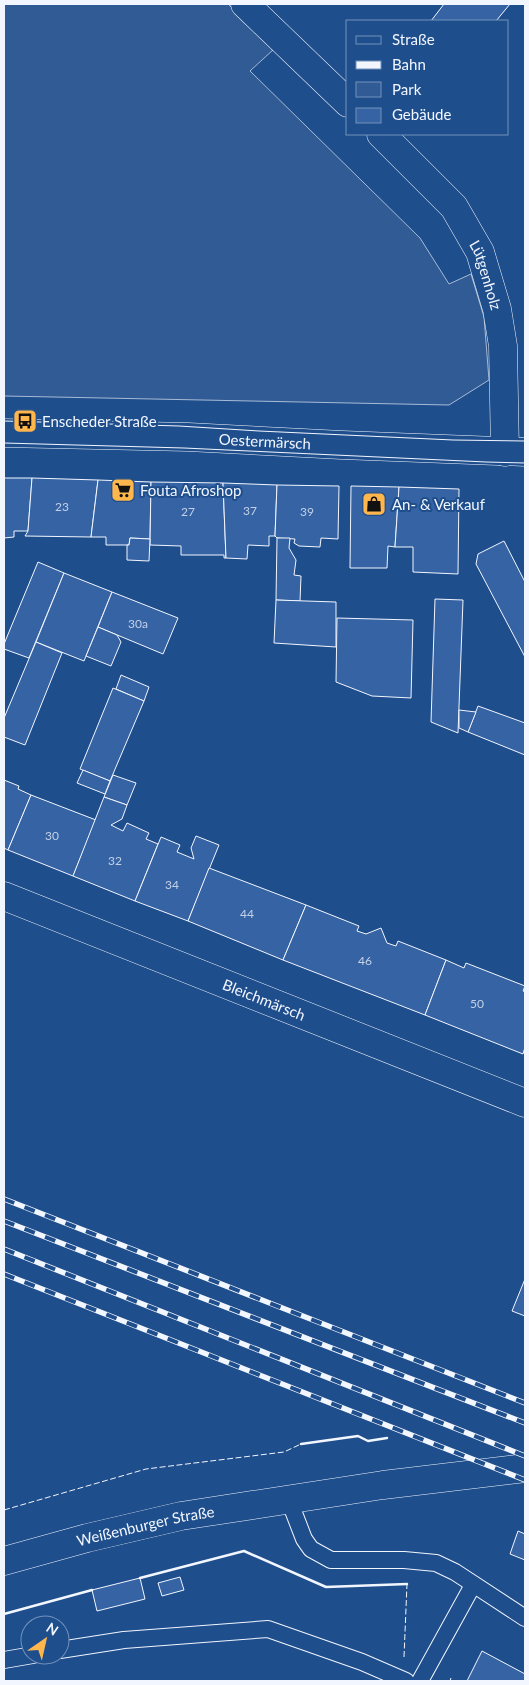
<svg xmlns="http://www.w3.org/2000/svg" width="529" height="1685" viewBox="0 0 529 1685" font-family="Lato,sans-serif">
<style>
.green{fill:#305b95;stroke:#a8bbd7}
.building{fill:#3563a3;stroke:#f2f6ff}
.lines{fill:none;stroke-linecap:round;stroke-linejoin:round}
.lane-casing{stroke:#f2f6ff;stroke-width:18}
.street-casing{stroke:#f2f6ff;stroke-width:29}
.secondary-casing{stroke:#f2f6ff;stroke-width:29}
.lane{stroke:#1f4e8c;stroke-width:16}
.street{stroke:#1f4e8c;stroke-width:28}
.secondary{stroke:#1f4e8c;stroke-width:28}
.tram{stroke:#f2f6ff;stroke-width:1}
.rail-casing{stroke:#f2f6ff;stroke-width:5.5}
.rail{stroke:#1f4e8c;stroke-width:4;stroke-dasharray:11;stroke-linecap:butt}
.fence{stroke:#f2f6ff;stroke-width:1;stroke-dasharray:6 2.5;stroke-linecap:butt}
.wall{stroke:#f2f6ff;stroke-width:2.5}
.labels{text-anchor:middle;dominant-baseline:central;stroke-width:4;stroke-linejoin:round;paint-order:stroke}
.number-label{font-size:12px;fill:#c3d1e8}
.street-label{font-size:15px;fill:#f2f6ff;stroke:#1f4e8c}
.poi-label{font-size:15px;fill:#f2f6ff;stroke:#1f4e8c;text-anchor:start}
</style>
<rect width="100%" height="100%" fill="#1f4e8c"/>
<path class="green" d="M4,4h224l46,45 -24,22 170,167 29,46 22,-10 13,43 5,63 -40,25 -445,-9z"/>
<g class="building">
<path d="M444,4h66l-14,17h-65z"/>
<path d="M4,478h28l-4,53h-14v6l-10,1z"/>
<path d="M32,478l66,2 -7,57 -66,-1 3,-5z"/>
<path d="M98,480l53,2 -1,57 -20,-1 -1,7h-23v-8h-15z"/>
<path d="M151,482l72,1 3,75h-2v-3h-43v-9l-31,-1z"/>
<path d="M223,483l54,2 -2,51h-6v10l-21,-1 -1,14 -21,-1z"/>
<path d="M277,485l62,1 -1,53 -17,-1 -1,9 -21,-1 -5,-3 1,-4 -18,-1 -2,-2z"/>
<path d="M351,486l48,1 -4,60 -7,-1 -1,22h-37z"/>
<path d="M399,487l60,2 -1,85 -45,-2v-25h-18z"/>
<path d="M130,538l20,1 -1,22 -22,-1v-15h2z"/>
<path d="M277,538h13l-1,10 7,12 -2,15 7,1 -1,25 -24,-1z"/>
<path d="M504,541l21,41v75l-49,-93 2,-10z"/>
<path d="M38,562l26,11 -35,85 -25,-9v-5z"/>
<path d="M64,573l48,19 -28,69 -48,-19z"/>
<path d="M112,592l66,26 -15,36 -65,-27z"/>
<path d="M435,599l28,1 -5,133 -27,-11z"/>
<path d="M276,600l60,2v45l-62,-4z"/>
<path d="M337,618l76,2 -2,78 -39,-2 -36,-14z"/>
<path d="M98,627l19,8 4,7 -10,24 -25,-10z"/>
<path d="M36,642l26,11 -37,92 -21,-8v-19z"/>
<path d="M121,675l28,12 -5,14 -28,-12z"/>
<path d="M113,688l31,13 -34,80 -30,-12z"/>
<path d="M478,706l47,17v32l-57,-23z"/>
<path d="M459,710l17,2 -8,20 -9,-4z"/>
<path d="M83,770l27,11 -5,13 -28,-11z"/>
<path d="M113,775l23,8 -9,22 -23,-8z"/>
<path d="M4,780l15,6 -1,3 13,6 -23,55 -4,-2z"/>
<path d="M31,795l65,25 -23,56 -65,-26z"/>
<path d="M104,797l23,8 -5,14 -11,6 12,6 4,-8 22,10 -3,6 12,5 -23,57 -62,-25z"/>
<path d="M196,836l23,9 -31,76 -53,-20 26,-64 19,8 -3,7 17,7 -3,-11z"/>
<path d="M209,868l97,37 -23,55 -95,-39z"/>
<path d="M306,905l53,21 -2,5 9,3 15,-6 6,15 9,3 2,-5 48,19 -21,55 -142,-55z"/>
<path d="M446,960l18,8 2,-5 59,23 -2,5 2,1v55l-2,7 -98,-39z"/>
<path d="M525,1279v37l-13,-5z"/>
<path d="M518,1531l7,3v26l-15,-6z"/>
<path d="M180,1577l4,13 -22,6 -4,-13z"/>
<path d="M140,1578l5,21 -48,12 -5,-21z"/>
<path d="M482,1651l43,23v7h-58z"/>
</g>
<g class="lines">
<g class="lane-casing">
<g id="lane">
<path d="M289,1500l15,39 7,10 20,11h73l32,3 19,9 70,46"/>
<path d="M60,1650l64,-10 144,-11 94,33 44,19"/>
<path d="M4,1660l29,-5"/>
<path d="M420,1681l53,-96"/>
</g>
</g>
<g class="street-casing">
<g id="street">
<path d="M245,4l103,99"/>
<path id="s1" d="M381,134l73,73 26,45 17,57 6,37 2,106"/>
<path id="s2" d="M4,433l184,4 154,8 183,7"/>
<path id="s3" d="M4,896l521,207"/>
</g>
</g>
<g class="secondary-casing">
<g id="secondary">
<path id="s4" d="M4,1561l83,-23 94,-22 202,-31 142,-17"/>
</g>
</g>
<use href="#lane" class="lane"/>
<use href="#street" class="street"/>
<use href="#secondary" class="secondary"/>
<g class="tram">
<path d="M4,421l175,5 80,5 194,9 72,1"/>
<path d="M4,443l180,5 302,14 39,1"/>
</g>
<g class="rail-casing">
<g id="rail">
<path d="M4,1199l521,204"/>
<path d="M4,1221l521,202"/>
<path d="M4,1249l521,207"/>
<path d="M4,1274l521,206"/>
</g>
</g>
<use href="#rail" class="rail"/>
<g class="fence">
<path d="M4,1510l142,-41 138,-17 17,-8"/>
<path d="M404,1657l3,-73"/>
<path d="M450,1681l1,-3"/>
</g>
<g class="wall">
<path d="M301,1444l57,-8 10,5 19,-3"/>
<path d="M140,1578l104,-27 82,36 81,-3"/>
<path d="M4,1614l88,-24"/>
</g>
</g>
<defs>
<g id="bus-square" transform="scale(1.25)"><rect x="-9" y="-9" width="18" height="18" rx="4" fill="#ffb74d" stroke="#1f4e8c"/><path d="M-5-6H5V4H4V6H2V4H-2V6H-4V4H-5ZM-3.5-4V0h7V-4ZM-3.5 1.2v1.5H-2V1.2ZM2 1.2v1.5H3.5V1.2Z" fill="#111"/></g>
<g id="supermarket-square" transform="scale(1.25)"><rect x="-9" y="-9" width="18" height="18" rx="4" fill="#ffb74d" stroke="#1f4e8c"/><path d="M-6-5.5h2.5l.6 2H6L4.5 2H-2.5L-4.4-4H-6ZM-1.5 3.2a1.3 1.3 0 1 0 .1 0ZM3 3.2a1.3 1.3 0 1 0 .1 0Z" fill="#111"/></g>
<g id="shop-square" transform="scale(1.25)"><rect x="-9" y="-9" width="18" height="18" rx="4" fill="#ffb74d" stroke="#1f4e8c"/><path d="M-5-2.5h2.3a2.7 3.5 0 0 1 5.4 0H5L5.5 6h-11ZM-1.5-2.5h3a1.5 2.3 0 0 0-3 0Z" fill="#111"/></g>
</defs>
<g fill-rule="evenodd">
<use href="#bus-square" x="25" y="421"/>
<use href="#supermarket-square" x="123" y="490"/>
<use href="#shop-square" x="374" y="504"/>
</g>
<g class="labels">
<g class="number-label">
<text x="62" y="506">23</text>
<text x="250" y="510">37</text>
<text x="188" y="511">27</text>
<text x="307" y="511">39</text>
<text x="138" y="623">30a</text>
<text x="52" y="835">30</text>
<text x="115" y="860">32</text>
<text x="172" y="884">34</text>
<text x="247" y="913">44</text>
<text x="365" y="960">46</text>
<text x="477" y="1003">50</text>
</g>
<g class="street-label">
<text stroke="none"><textPath href="#s1" startOffset="179">Lütgenholz</textPath></text>
<text stroke="none"><textPath href="#s2" startOffset="261">Oestermärsch</textPath></text>
<text stroke="none"><textPath href="#s3" startOffset="280">Bleichmärsch</textPath></text>
<text stroke="none"><textPath href="#s4" startOffset="146">Weißenburger Straße</textPath></text>
</g>
<g class="poi-label">
<text x="42" y="421">Enscheder Straße</text>
<text x="140" y="490">Fouta Afroshop</text>
<text x="392" y="504">An- &amp; Verkauf</text>
</g>
</g>
<rect width="529" height="1685" fill="none" stroke="#f2f6ff" stroke-width="10"/>
<rect x="346" y="20" width="162" height="115" fill="#1f4e8c" stroke="#7391ba"/>
<rect x="356" y="36" width="25" height="8" fill="#1f4e8c" stroke="#7391ba"/>
<text x="392" y="45" font-size="15" fill="#f2f6ff">Straße</text>
<rect x="356" y="61" width="25" height="8" fill="#f2f6ff" stroke="#7391ba"/>
<text x="392" y="70" font-size="15" fill="#f2f6ff">Bahn</text>
<rect x="356" y="82" width="25" height="15" fill="#305b95" stroke="#7391ba"/>
<text x="392" y="95" font-size="15" fill="#f2f6ff">Park</text>
<rect x="356" y="108" width="25" height="15" fill="#3563a3" stroke="#7391ba"/>
<text x="392" y="120" font-size="15" fill="#f2f6ff">Gebäude</text>
<g transform="translate(45 1640) rotate(34)"><circle r="24" fill="#1f4e8c" stroke="#7391ba"/>
<path d="M0-4L9 19L0 12L-9 19Z" fill="#ffb74d"/>
<text y="-8" font-size="14" font-weight="bold" text-anchor="middle" fill="#f2f6ff">N</text>
</g>
</svg>
